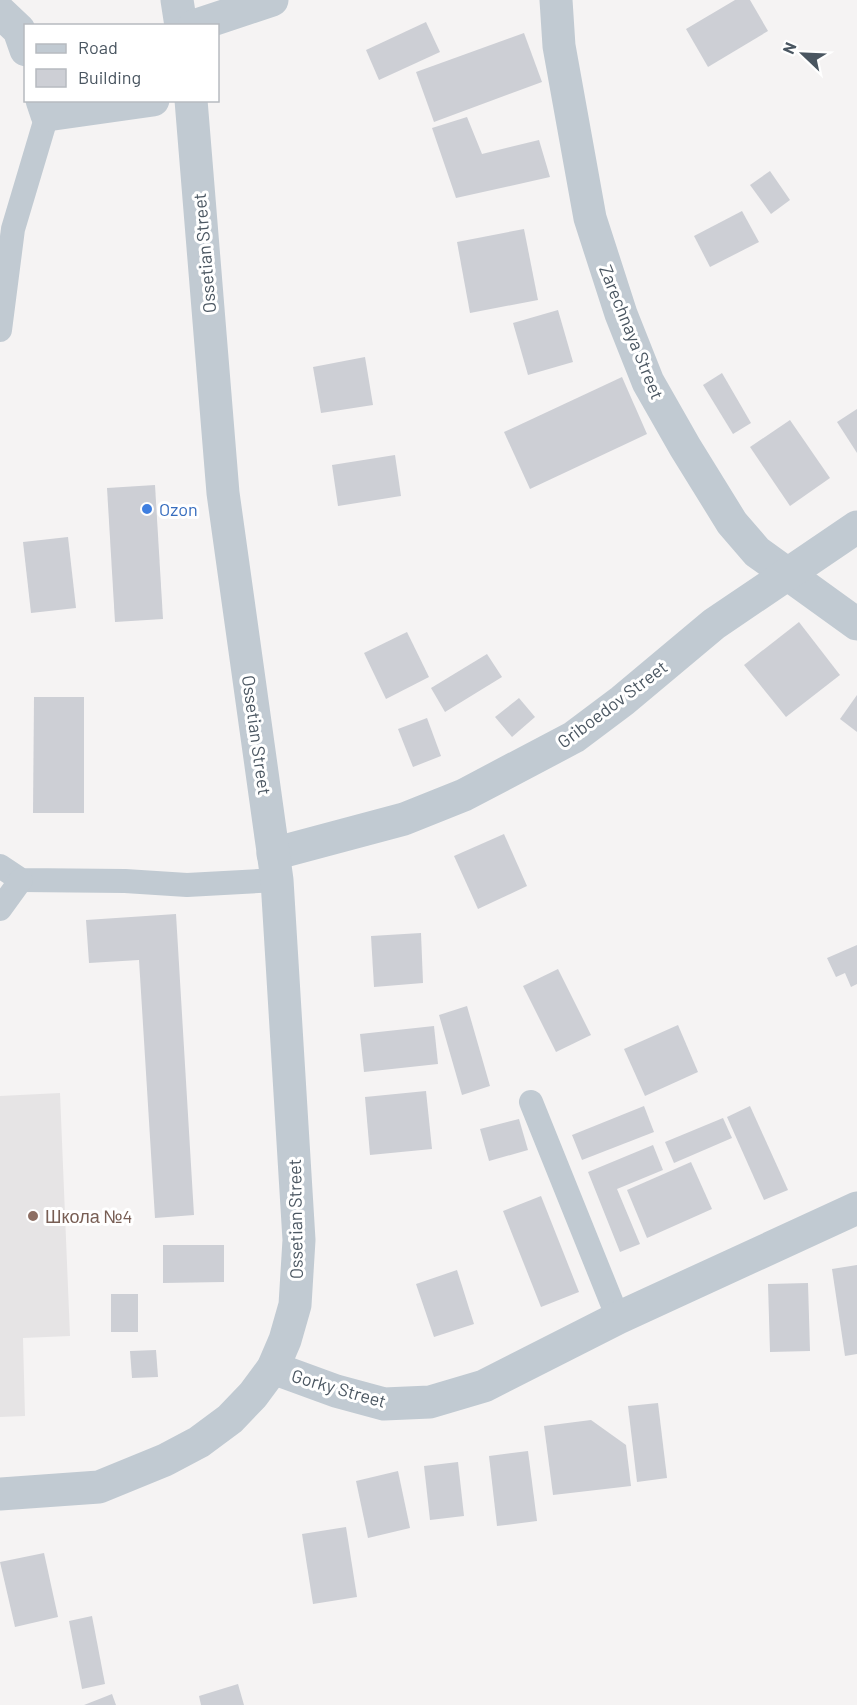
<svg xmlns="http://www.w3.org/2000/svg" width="857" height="1705" viewBox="0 0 857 1705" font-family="Barlow,sans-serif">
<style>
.education{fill:#e6e4e5}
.building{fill:#cdcfd5}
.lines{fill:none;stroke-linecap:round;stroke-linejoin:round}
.service{stroke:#c1cad2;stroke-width:24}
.minor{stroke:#c1cad2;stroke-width:33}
.shop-dot{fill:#3f7fe0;stroke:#fff;stroke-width:2}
.education-dot{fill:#8d6e63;stroke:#fff;stroke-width:2}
.labels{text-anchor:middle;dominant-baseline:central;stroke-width:6;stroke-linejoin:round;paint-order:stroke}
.street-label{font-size:18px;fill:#4a5661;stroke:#fff}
.shop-label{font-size:18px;fill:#366cbe;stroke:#fff;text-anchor:start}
.education-label{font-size:18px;fill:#785e54;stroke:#fff;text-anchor:start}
</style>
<rect width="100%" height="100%" fill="#f5f3f3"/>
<path class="education" d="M60,1093l10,243 -47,2 2,78 -25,1v-321z"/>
<g class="building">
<path d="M735,0h15l18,31 -60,36 -22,-38z"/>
<path d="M426,22l14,30 -61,28 -13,-30z"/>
<path d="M524,33l18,49 -108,40 -18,-50z"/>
<path d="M467,117l15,37 57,-14 11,37 -94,21 -24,-70z"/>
<path d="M770,171l20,29 -19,14 -21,-29z"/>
<path d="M742,211l17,31 -49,25 -16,-31z"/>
<path d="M524,229l14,71 -68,13 -13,-71z"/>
<path d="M558,310l15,52 -45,13 -15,-52z"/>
<path d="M365,357l8,48 -52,8 -8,-46z"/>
<path d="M722,373l29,50 -18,11 -30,-49z"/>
<path d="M622,377l25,57 -117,55 -26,-57z"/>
<path d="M857,409v44l-20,-31z"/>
<path d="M790,420l40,58 -40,28 -40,-59z"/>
<path d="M395,455l6,41 -63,10 -6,-41z"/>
<path d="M155,485l8,134 -48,3 -8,-134z"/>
<path d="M68,537l8,71 -45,5 -8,-71z"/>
<path d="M799,622l41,53 -54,42 -42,-52z"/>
<path d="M407,632l22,45 -43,22 -22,-46z"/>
<path d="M487,654l15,23 -57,35 -14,-24z"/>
<path d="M857,695v37l-17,-13z"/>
<path d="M34,697h50v116h-51z"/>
<path d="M519,698l16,19 -23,20 -17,-20z"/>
<path d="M427,718l14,38 -28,11 -15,-38z"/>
<path d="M504,834l23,52 -49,23 -24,-53z"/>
<path d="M176,914l18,301 -39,3 -16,-258 -50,3 -3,-43z"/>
<path d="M421,933l2,50 -49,4 -3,-51z"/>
<path d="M857,945v39l-6,3 -6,-14 -9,4 -9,-19z"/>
<path d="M558,969l33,66 -35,17 -33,-66z"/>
<path d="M467,1006l23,80 -28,9 -23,-80z"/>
<path d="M678,1025l20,47 -53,24 -21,-47z"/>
<path d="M434,1026l4,38 -74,8 -4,-38z"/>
<path d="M426,1091l6,58 -62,6 -5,-58z"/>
<path d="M644,1106l10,26 -72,28 -10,-25z"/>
<path d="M750,1106l38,84 -24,10 -37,-83z"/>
<path d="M723,1118l9,20 -58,25 -9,-21z"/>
<path d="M519,1119l9,31 -39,11 -9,-32z"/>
<path d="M653,1145l10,25 -46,19 23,55 -20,8 -32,-80z"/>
<path d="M691,1162l21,47 -65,29 -20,-48z"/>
<path d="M541,1196l38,96 -38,15 -38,-96z"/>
<path d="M163,1245h61v37l-61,1z"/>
<path d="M857,1265v89l-12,2 -13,-87z"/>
<path d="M457,1270l17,54 -40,13 -18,-53z"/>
<path d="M808,1283l2,68 -40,1 -2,-68z"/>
<rect x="111" y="1294" width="27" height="38"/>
<path d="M156,1350l2,27 -26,1 -2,-27z"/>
<path d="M658,1403l9,75 -30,4 -9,-76z"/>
<path d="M591,1420l35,25 5,41 -78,9 -9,-69z"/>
<path d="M528,1451l9,70 -40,5 -8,-70z"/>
<path d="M458,1462l6,54 -34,4 -6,-54z"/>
<path d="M398,1471l12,57 -42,10 -12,-57z"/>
<path d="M346,1527l11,70 -44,7 -11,-70z"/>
<path d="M44,1553l14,64 -43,10 -15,-65z"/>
<path d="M92,1616l13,68 -23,5 -13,-68z"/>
<path d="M238,1684l6,21h-43l-2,-9z"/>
<path d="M112,1694l4,11h-32z"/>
</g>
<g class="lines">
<g class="service">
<path d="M0,330l13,-101 34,-114"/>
<path d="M0,866l21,14 104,1 62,4 90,-5"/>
<path d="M0,909l21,-29"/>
<path d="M531,1102l87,216"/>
</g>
<g class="minor">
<path d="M177,0l4,26"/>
<path d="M556,0l3,46 31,172 31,96 27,68 37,65 47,76 25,29 100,72"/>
<path d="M0,12l19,18 7,20"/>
<path d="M194,26l78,-26"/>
<path d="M42,100l5,15 106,-15"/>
<path d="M273,854l131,-35 60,-24 110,-58 48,-36 92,-77 143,-97"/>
<path d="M273,1368l63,23 48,13 46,-2 54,-16 134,-68 239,-110"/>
<path d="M0,1494l99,-7 66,-27 34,-18 31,-23 23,-24 20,-27 12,-28 10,-35 4,-65 -22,-360 -54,-387 -32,-393"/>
</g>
</g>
<circle class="shop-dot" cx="147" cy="509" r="6"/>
<circle class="education-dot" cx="33" cy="1216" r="6"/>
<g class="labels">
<g class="street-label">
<text transform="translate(204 253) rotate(-95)">Ossetian Street</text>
<text transform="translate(632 332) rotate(68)">Zarechnaya Street</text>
<text transform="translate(612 704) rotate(-37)">Griboedov Street</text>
<text transform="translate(257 735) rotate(82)">Ossetian Street</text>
<text transform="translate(295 1219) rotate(-91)">Ossetian Street</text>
<text transform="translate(339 1388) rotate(16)">Gorky Street</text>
</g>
<g class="shop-label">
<text x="159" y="509">Ozon</text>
</g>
<g class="education-label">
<text x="45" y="1216">Школа №4</text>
</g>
</g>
<rect x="24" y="24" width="195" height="78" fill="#ffffff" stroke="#b7bbc0" stroke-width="1.5"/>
<rect x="36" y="44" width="30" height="9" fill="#c1cad2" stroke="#b7bbc0" stroke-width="1.5"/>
<text x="78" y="54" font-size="18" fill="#4a5661">Road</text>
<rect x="36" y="69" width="30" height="18" fill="#cdcfd5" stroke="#b7bbc0" stroke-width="1.5"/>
<text x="78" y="84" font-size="18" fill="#4a5661">Building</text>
<g transform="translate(803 54) rotate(293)" stroke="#ffffff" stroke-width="4.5" paint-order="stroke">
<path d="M0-4.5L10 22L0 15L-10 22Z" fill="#4a5661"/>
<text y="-9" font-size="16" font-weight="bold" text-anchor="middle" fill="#4a5661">N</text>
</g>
</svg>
